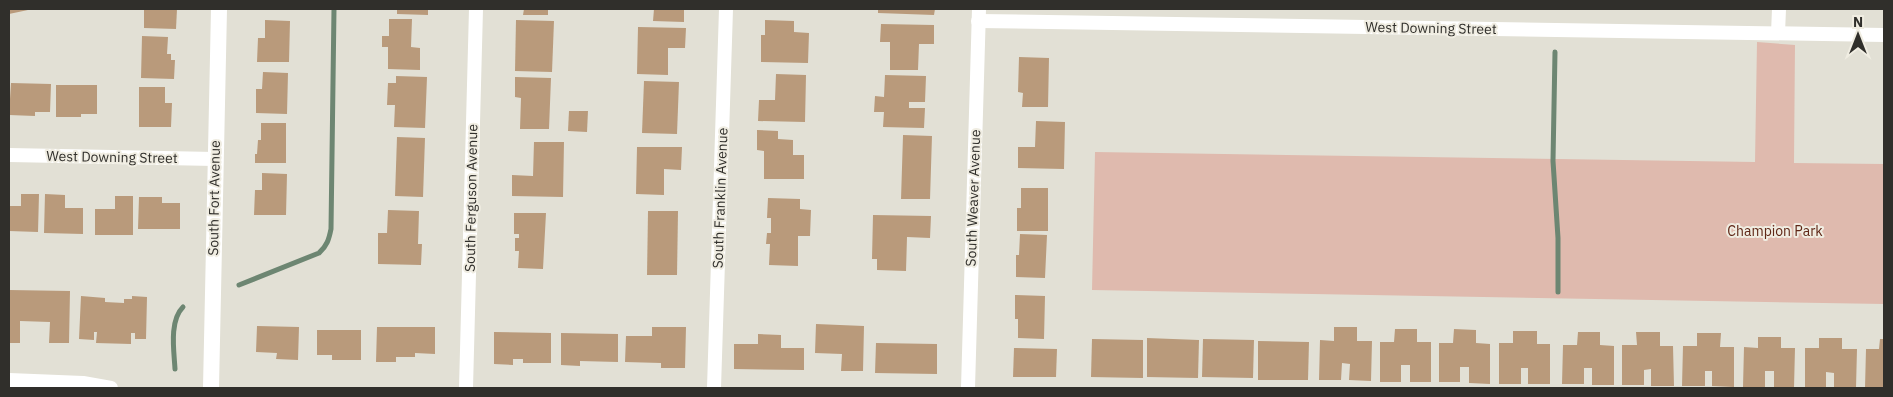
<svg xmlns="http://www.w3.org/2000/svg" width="1893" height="397" viewBox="0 0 1893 397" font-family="'IBM Plex Sans',sans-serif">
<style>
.green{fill:#dfbaae}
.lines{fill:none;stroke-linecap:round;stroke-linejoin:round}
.stream{stroke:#6d8672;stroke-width:5}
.building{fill:#b99a7b}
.minor{stroke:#fff;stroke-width:14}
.tertiary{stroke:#fff;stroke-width:16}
.labels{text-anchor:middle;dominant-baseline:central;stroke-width:4;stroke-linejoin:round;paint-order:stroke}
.street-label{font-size:14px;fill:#302f2b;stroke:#f0ede2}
.park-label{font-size:14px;fill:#5f2716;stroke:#f0ede2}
</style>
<rect width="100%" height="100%" fill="#e2e0d5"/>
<path class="green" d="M1757,42l38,3 -1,118 90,1v140l-792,-14 3,-138 660,10z"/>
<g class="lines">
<g class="stream">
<path d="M1555,52l-2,109 5,77v54"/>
<path d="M239,285l80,-32c8,-7 10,-14 12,-24l3,-220"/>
<path d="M175,369c-1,-18 -6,-48 8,-62"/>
</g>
</g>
<g class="building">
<path d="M9,9h19v1l-19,4z"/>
<path d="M144,9h33l-1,20 -32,-1z"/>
<path d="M397,9h31v6l-31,-1z"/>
<path d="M524,9h24v6h-25z"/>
<path d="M654,9h30v13l-31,-1z"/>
<path d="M878,9h57l-1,6 -56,-2z"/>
<path d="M389,19h23l-1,28 9,1v22l-32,-1v-22h-6v-11h7z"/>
<path d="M265,20l25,1 -1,41h-32l1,-24h7z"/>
<path d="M516,20l38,1 -2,51 -37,-1z"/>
<path d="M765,20l29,1v11l15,1 -1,30 -47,-1v-27h4z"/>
<path d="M881,24l53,1v19h-15l-1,26h-28v-28h-10z"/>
<path d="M638,27l48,1 -1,20h-17v27l-31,-1z"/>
<path d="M142,36l26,1 -1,17h4v6h4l-1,19 -33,-1z"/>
<path d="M1019,57l30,1 -1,49h-26l1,-14 -5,-1z"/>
<path d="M263,72l25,1 -1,41 -31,-1v-24h6z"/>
<path d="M776,74l30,1 -1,47 -47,-1 1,-21h16z"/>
<path d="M885,75l41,1 -1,26h-16v6h16l-1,20 -41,-1 1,-15h-10l1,-16 9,1z"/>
<path d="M396,76l31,1 -2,51 -31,-1 1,-22h-8l1,-22h8z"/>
<path d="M515,77l36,1 -2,51h-29l1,-31 -6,-1z"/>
<path d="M644,81l35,1 -2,52 -35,-1z"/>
<path d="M11,83l40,1 -1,28h-15v4l-26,-1z"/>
<path d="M56,85h41v29h-16v3h-25z"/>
<path d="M139,87h26v16h7l-1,24h-32z"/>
<path d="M569,111h19l-1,21 -19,-1z"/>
<path d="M1036,121l29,1 -1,47 -46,-1v-21h17z"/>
<path d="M261,123h25v40h-31v-9h2l1,-14h3z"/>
<path d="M757,130l21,1v8l15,1v15h11v24h-40v-28l-7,-1z"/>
<path d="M903,135l29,1 -2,63h-29z"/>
<path d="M397,137l28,1 -2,59 -28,-1z"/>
<path d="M534,142h30l-1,55 -51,-1v-21l21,1z"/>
<path d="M637,147h45l-1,23 -17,-1v26l-28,-1z"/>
<path d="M262,173l25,1 -1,41h-32l1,-25h7z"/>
<path d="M1021,188h27v43h-31v-23h4z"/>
<path d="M21,194h18l-1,38 -29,-1v-25h12z"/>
<path d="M45,194l20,1v13h18v26l-39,-1z"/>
<path d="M115,196h18v39h-38v-26h20z"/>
<path d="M139,197h23v6h18v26h-42z"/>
<path d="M768,198l32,1v10l11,1 -1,26h-12v30l-29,-1 1,-21h-4l1,-11h4v-15h-4z"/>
<path d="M388,210l31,1 -1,33h4l-1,21 -43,-1v-31h9z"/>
<path d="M648,211h30l-1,64h-30z"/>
<path d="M514,213h32l-3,56 -25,-1 1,-17h-4v-13h4v-4h-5z"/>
<path d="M873,215l58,1 -1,22 -23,-1 -1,34 -29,-1v-11h-5z"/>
<path d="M1020,234l27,1 -2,43 -29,-1v-22h3z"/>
<path d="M9,290l61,1 -1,52h-20l1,-21 -30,-1v22h-11z"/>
<path d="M1015,295l30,1 -1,43 -26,-1v-19h-3z"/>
<path d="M81,296l24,2v4l19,1v-4h8v-3l15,1 -1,42h-11v-6h-4v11l-35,-1 1,-11h-3v8l-15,-1z"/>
<path d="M816,324l48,2 -1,45h-22l1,-17 -27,-1z"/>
<path d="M257,326l42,1 -1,33 -22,-1 1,-6 -21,-1z"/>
<path d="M377,327h58v27l-20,-1v4h-19v5h-20z"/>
<path d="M652,327h34l-1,41h-24v-5l-36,-1 1,-26h26z"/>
<path d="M1334,327h23v14h15l-1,40 -22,-1 1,-16 -8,-1 -1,17h-22l1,-40 14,1z"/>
<path d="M1395,329h22v13h14v40h-21v-17h-9v17h-21v-40h14z"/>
<path d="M1454,329l22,1v13l14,1v40l-21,-1v-16h-9v15h-21v-39h14z"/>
<path d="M317,330h44v30h-29v-5h-15z"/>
<path d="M1513,331h24v13h13v40h-22v-16h-7v16h-22v-41h14z"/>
<path d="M494,332l57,1v30h-28v-4h-10v6l-19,-1z"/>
<path d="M1578,332h22v13l14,1v39h-22v-17h-8v16h-22l1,-39h14z"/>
<path d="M1636,332h24v14h13l1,40h-23v-17l-7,1v15h-22v-40h15z"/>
<path d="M561,333l57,1v28l-38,-1v5l-19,-1z"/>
<path d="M1697,333h24l-1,14h14v40l-22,-1v-15h-7v15h-23l1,-40h14z"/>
<path d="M758,334l23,1v13h23v22l-70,-1v-25h24z"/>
<path d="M1758,337h23v11h14l-1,40h-20v-17h-9v17l-22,-1 1,-40 14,1z"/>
<path d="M1147,338l52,2 -1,38 -51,-1z"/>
<path d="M1819,338h23v11h15l-1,39h-22v-15l-8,-1v16h-21v-40h14z"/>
<path d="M1092,339l51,1v38l-52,-1z"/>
<path d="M1203,339l51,1 -1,38 -51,-1z"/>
<path d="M1880,339h4v49h-19l1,-39h13z"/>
<path d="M1258,341l51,1 -1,38h-50z"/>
<path d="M876,343l61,1v30l-62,-1z"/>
<path d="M1014,348l43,1 -1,28h-43z"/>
</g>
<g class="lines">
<g class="minor">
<path d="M978,21l906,14"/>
<path d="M1778,33l1,-24"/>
<path d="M9,155l206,4"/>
<path d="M9,380l74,3 28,5"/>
<path d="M466,388l10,-379"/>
<path d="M714,388l12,-379"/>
<path d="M968,388l11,-379"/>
</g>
<path class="tertiary" d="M211,388l8,-379"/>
</g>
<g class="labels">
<g class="street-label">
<text transform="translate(1431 28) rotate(1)">West Downing Street</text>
<text transform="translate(112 157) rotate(1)">West Downing Street</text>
<text transform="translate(214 198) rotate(-89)">South Fort Avenue</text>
<text transform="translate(471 198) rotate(-89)">South Ferguson Avenue</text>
<text transform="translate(720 198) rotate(-88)">South Franklin Avenue</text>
<text transform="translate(973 198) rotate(-88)">South Weaver Avenue</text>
</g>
<g class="park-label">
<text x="1775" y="231">Champion Park</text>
</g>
</g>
<rect width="1893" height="397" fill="none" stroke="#302f2b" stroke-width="20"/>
<g transform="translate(1858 35)" stroke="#f0ede2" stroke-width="4" paint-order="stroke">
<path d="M0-4L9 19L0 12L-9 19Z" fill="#302f2b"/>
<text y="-8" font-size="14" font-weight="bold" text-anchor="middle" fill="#302f2b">N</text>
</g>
</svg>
